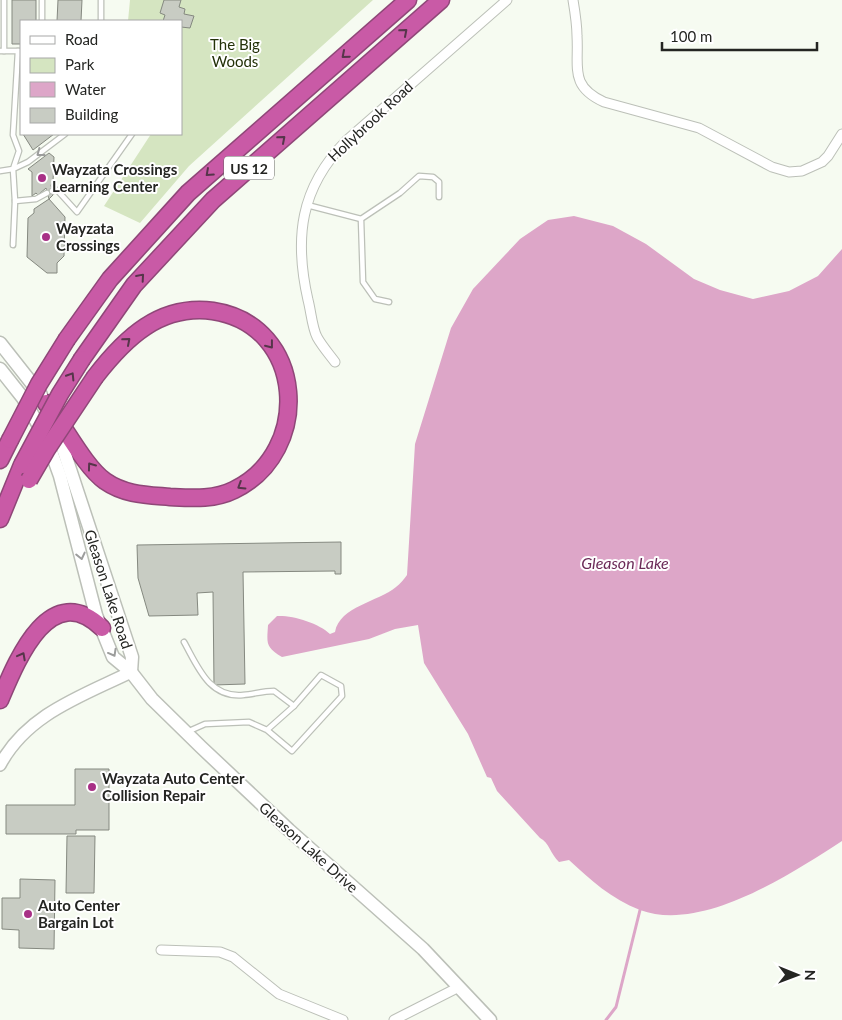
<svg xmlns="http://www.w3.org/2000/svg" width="842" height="1020" viewBox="0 0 842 1020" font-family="Lato,sans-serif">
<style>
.green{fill:#d5e5c1}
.water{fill:#dda6c8}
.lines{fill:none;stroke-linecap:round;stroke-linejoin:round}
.stream{stroke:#dda6c8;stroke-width:3}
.building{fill:#c8ccc3;stroke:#858980}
.service-casing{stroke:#bcc0b8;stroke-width:7}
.minor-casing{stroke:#bcc0b8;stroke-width:11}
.tertiary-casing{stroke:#bcc0b8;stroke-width:14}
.secondary-casing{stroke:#bcc0b8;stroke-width:15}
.motorway-casing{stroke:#8f4778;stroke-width:19}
.service{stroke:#fff;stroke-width:4.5}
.minor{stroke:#fff;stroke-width:9}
.tertiary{stroke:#fff;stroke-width:11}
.secondary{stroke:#fff;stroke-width:12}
.motorway{stroke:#c95aa6;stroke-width:16}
.motorway-bridge-casing{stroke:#8f4778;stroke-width:19;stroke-linecap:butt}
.motorway-bridge{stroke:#c95aa6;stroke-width:16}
.oneway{stroke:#56354a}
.oneway2{stroke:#9c9d9c}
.poi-dot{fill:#a83086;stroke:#fff;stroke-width:2}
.labels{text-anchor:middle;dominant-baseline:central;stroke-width:4;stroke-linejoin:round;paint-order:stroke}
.shield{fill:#fff;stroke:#666664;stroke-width:1}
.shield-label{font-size:14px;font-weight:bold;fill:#242522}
.park-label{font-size:15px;fill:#233108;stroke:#fff}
.street-label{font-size:15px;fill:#242522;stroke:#fff}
.poi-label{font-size:15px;font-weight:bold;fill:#242522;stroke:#fff;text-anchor:start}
.water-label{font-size:16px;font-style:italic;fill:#6b2a57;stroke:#fff}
</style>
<rect width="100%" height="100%" fill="#f6fbf1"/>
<path class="green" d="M130,0h243l-184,166 -49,57 -36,-17 47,-72h30v-113h-53z"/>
<path class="water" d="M574,216l39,10 33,18 48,35 26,11 33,9 36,-8 29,-15 24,-27v592c-51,33 -140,92 -202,69 -29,-11 -49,-30 -71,-50l-10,2c-8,-7 -10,-20 -19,-24l-43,-47 -6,-13 -4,-1 -19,-43 -44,-71 -6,-38 -23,4 -26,10 -87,18c-17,-10 -15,-14 -14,-32l9,-9c15,-1 42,7 53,18l5,-2c5,-26 43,-30 61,-45 4,-3 8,-8 11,-12l8,-131 36,-116 22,-39 47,-50 28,-19z"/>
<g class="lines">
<path class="stream" d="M606,1020l10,-13 24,-97"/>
</g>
<g class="building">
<path d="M12,0h24v21h-15v23h-9z"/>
<path d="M58,0h24l-1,21h-24z"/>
<path d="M164,0h17l-2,7 6,2 -1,5 10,2 -4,12 -9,-1v-6h-18l2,-6 -5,-2z"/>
<path d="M23,134h31l-21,16z"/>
<path d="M49,153l5,4 -1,25 -2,3 2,10 -4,4 -3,-11 -8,7 -2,-2 -4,3v-24l-4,-3z"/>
<path d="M49,199l16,18 -1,39 -7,7v10h-10l-20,-16 1,-39 6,-5v-4z"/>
<path d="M341,542v32h-6v-3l-92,1 2,112 -31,1 -1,-93 -16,1 1,22 -49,1 -11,-38 -1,-33z"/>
<path d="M75,769h34v61h-33v4h-70v-29h69z"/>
<path d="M67,836h28l-1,57h-28z"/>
<path d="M20,879l35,1 -1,69 -35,-1v-18l-17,-1v-31h18z"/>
</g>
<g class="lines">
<g class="service-casing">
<g id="service">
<path d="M101,0v21"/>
<path d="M42,21v-21"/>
<path d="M0,51h20"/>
<path d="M4,51v-51"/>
<path d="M0,171l13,-2 6,-18 -6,-16 5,-84"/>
<path d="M52,191l5,-1 20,22 55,-78"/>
<path d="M15,201l21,-2 11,-6"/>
<path d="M307,205l54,14"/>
<path d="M13,245l2,-44 -2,-32 15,-7 37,-28"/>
<path d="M389,302l-14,-3 -12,-17 -2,-63 39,-26 19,-17 14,1 6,5v15"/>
<path d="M184,642c14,25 25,56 59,53 11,-1 20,-4 31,-4l20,15"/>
<path d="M187,732l18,-8 44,-2 18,8 27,-24 27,-31 20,11 1,10 -50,55 -25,-21"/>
</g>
</g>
<g class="minor-casing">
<g id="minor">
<path d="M573,0c2,12 4,24 4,36 2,31 -8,50 27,66l95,26 73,39 17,5 13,-1 20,-9 6,-6 14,-22"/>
<path d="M335,362c-6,-8 -13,-16 -18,-25 -5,-10 -6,-26 -9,-37 -14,-62 -8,-112 38,-159l161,-141"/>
<path d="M161,950l59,2 13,5 46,37 64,26"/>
<path d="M394,1020l65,-33"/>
</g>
</g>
<g class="tertiary-casing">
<path id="tertiary" d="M0,765c27,-51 82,-69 131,-93"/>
</g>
<g class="secondary-casing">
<g id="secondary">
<path d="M0,343l41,52"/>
<path d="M0,369l23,29 24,42 13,36 36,139 17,42 18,15 21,27 49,48 88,83 134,119 67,71"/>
<path d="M56,427l76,230 -1,15"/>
</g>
</g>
<g class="motorway-casing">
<g id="motorway">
<path d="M67,339l43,-60 78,-86 220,-193"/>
<path d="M82,359l52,-74 79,-85 228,-200"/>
<path d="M46,403c18,22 38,63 59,78 20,14 42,14 65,16 21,1 44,3 64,-7 79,-38 72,-165 -21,-179 -53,-7 -88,27 -118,66"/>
<path d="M0,460l10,-20"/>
<path d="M0,519l22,-54"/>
<path d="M0,700c17,-40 50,-122 102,-72"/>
</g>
</g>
<use href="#service" class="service"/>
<use href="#minor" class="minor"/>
<use href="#tertiary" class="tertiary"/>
<use href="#secondary" class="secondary"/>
<use href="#motorway" class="motorway"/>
<g class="motorway-bridge-casing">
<g id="motorway-bridge">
<path d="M10,440l29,-56 28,-45"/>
<path d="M22,465l38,-71 22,-35"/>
<path d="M29,480l18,-31 48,-72"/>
</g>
</g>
<use href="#motorway-bridge" class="motorway-bridge"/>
</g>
<defs><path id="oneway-chevron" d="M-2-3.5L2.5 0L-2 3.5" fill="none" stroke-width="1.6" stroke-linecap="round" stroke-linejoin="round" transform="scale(1.25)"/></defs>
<g class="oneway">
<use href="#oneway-chevron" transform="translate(404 32) rotate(-41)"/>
<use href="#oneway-chevron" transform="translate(345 55) rotate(139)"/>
<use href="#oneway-chevron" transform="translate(282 139) rotate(-41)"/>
<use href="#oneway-chevron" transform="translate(209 173) rotate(138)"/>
<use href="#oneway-chevron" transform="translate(141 277) rotate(-49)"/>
<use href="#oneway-chevron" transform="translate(127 341) rotate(-41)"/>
<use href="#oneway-chevron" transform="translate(270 345) rotate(52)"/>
<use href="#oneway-chevron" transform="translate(71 376) rotate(-58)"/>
<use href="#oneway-chevron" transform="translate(91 466) rotate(-126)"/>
<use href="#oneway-chevron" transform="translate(241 486) rotate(148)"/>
<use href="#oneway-chevron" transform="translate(22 656) rotate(-62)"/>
</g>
<g class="oneway2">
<use href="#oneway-chevron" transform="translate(40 153) rotate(143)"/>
<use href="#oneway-chevron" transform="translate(81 556) rotate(77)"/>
<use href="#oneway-chevron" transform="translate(113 653) rotate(61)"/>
</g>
<g class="poi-dot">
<circle cx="42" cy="178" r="5"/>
<circle cx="46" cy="237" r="5"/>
<circle cx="92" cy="787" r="5"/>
<circle cx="28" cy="914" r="5"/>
</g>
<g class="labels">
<rect class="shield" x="224" y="156.5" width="50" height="23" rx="4"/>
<g class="shield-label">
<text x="249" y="168">US 12</text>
</g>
<g class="park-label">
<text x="235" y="44">The Big<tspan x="235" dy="17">Woods</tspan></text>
</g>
<g class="street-label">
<text transform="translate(370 121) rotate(-43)">Hollybrook Road</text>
<text transform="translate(109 589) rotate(72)">Gleason Lake Road</text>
<text transform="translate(309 847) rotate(42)">Gleason Lake Drive</text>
</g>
<g class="poi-label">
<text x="52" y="169">Wayzata Crossings<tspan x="52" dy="17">Learning Center</tspan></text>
<text x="56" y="228">Wayzata<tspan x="56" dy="17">Crossings</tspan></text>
<text x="102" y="778">Wayzata Auto Center<tspan x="102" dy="17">Collision Repair</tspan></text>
<text x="38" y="905">Auto Center<tspan x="38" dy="17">Bargain Lot</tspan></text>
</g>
<g class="water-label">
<text x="625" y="562">Gleason Lake</text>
</g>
</g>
<rect x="20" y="20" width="162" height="115" fill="#ffffff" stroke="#a7a8a7"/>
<rect x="30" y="36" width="25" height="8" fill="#ffffff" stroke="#a7a8a7"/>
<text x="65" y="45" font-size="15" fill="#242522">Road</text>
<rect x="30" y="58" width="25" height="15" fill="#d5e5c1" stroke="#a7a8a7"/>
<text x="65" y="70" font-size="15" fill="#242522">Park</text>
<rect x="30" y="82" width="25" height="15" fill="#dda6c8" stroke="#a7a8a7"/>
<text x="65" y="95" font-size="15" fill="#242522">Water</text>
<rect x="30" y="108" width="25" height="15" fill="#c8ccc3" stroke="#a7a8a7"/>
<text x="65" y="120" font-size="15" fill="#242522">Building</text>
<g transform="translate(797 975) rotate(91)" stroke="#ffffff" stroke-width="4" paint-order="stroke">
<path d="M0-4L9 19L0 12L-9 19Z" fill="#242522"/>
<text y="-8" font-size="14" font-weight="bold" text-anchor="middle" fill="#242522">N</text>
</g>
<path d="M662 42v8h155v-8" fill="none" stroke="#242522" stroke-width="2.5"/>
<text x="670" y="42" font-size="15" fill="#242522" stroke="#ffffff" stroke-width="4" paint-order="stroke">100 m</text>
</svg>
